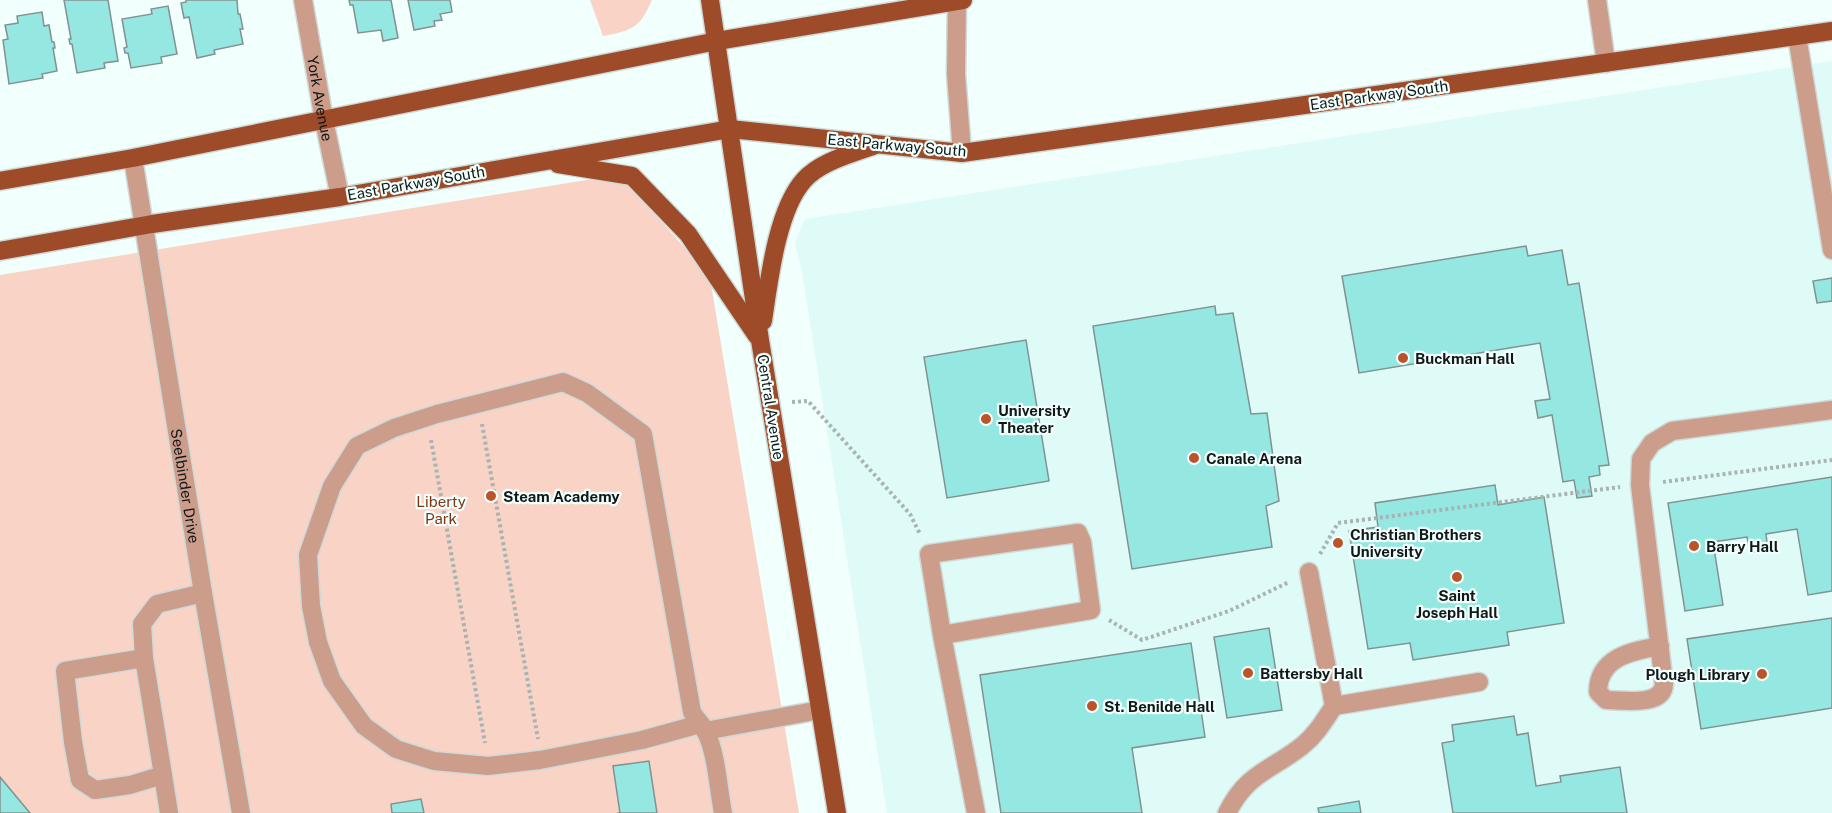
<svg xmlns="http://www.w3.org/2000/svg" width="1832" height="813" viewBox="0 0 1832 813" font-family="'Public Sans',sans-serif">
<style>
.built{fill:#dffbf8}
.green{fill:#f9d3c6}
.building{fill:#94e8e1;stroke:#829290;stroke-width:1.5}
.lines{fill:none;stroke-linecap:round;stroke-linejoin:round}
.minor-casing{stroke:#cddad8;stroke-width:21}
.major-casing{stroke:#cddad8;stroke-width:21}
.path{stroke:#a8b4b2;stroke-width:4;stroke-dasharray:3 3;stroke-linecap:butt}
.minor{stroke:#cd9d8b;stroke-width:18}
.major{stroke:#9e4b29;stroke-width:18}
.poi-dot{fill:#bb542a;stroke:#f1fffd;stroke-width:2}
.labels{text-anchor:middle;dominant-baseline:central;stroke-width:4.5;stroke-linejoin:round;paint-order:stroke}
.street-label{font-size:15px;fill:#121818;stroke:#f1fffd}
.poi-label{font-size:15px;font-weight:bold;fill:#121818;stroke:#f1fffd;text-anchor:start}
.park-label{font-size:15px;fill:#803516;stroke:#f1fffd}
</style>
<rect width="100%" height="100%" fill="#f1fffd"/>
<path class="built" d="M1832,61v752h-945l-85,-541 -7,-29 10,-24z"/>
<g class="green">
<path d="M590,0h62c-13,29 -19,30 -49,36z"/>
<path d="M611,176l16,7 80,90 5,17 87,523h-799v-538z"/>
</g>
<g class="building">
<path d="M64,0h44l10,61 -14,2 1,5 -28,5 -5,-29h-2l-1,-5h2z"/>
<path d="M186,0h51l1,14h2l3,15h-3l3,15 -29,6 1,4 -18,4 -8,-41 -5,1 -3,-15 5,-1z"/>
<path d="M349,0h42l7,38 -15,3 -2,-11 -23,3 -5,-28h-3z"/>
<path d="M408,0h42l2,12 -12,2 2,6 -8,1 1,5 -21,4z"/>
<path d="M168,6l9,48 -16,3 1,6 -31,5 -3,-15h-3l-1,-5 3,-1 -5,-28 30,-5 -1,-5z"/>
<path d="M42,12l2,14 5,-1 3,17h2l1,6h-2l4,23 -15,3 1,4 -34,6 -6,-44 5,-1 -3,-14 13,-2 -1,-7z"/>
<path d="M1526,246l2,10 34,-6 6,35 11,-2 30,182 -10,1 1,9 -11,2 3,19 -15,2 -3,-18 -11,2 -11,-67 -14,3 -3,-17 15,-2 -10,-56 -181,30 -17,-97z"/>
<path d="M1832,278v23l-15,2 -4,-22z"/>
<path d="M1215,306l1,9 17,-2 18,101 16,-1 12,88 -13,5 6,41 -140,22 -39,-243z"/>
<path d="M1026,340l23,141 -102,17 -23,-141z"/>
<path d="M1832,477v114l-24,4 -11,-66 -31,5 2,16 -18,3 -3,-16 -34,5 10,63 -38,6 -17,-108z"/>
<path d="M1495,485l3,20 46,-8 20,126 -57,9 2,13 -96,15 -3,-17 -42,6 -19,-118 29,-4 -3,-24z"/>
<path d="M1832,618v90l-131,21 -14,-90z"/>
<path d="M1269,628l13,82 -55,8 -13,-81z"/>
<path d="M1191,643l14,94 -73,11 10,65h-141l-21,-138z"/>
<path d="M1514,716l3,19 11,-2 8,53 25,-4 -1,-6 60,-9 7,46h-174l-11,-70 12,-2 -2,-16z"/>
<path d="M649,761l8,52h-40h3l-7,-47z"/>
<path d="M0,777l30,36h-30z"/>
<path d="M421,799l3,14h-32l-1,-9z"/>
<path d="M1359,801l2,12h-42l-1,-5z"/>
</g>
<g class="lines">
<g class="minor-casing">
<g id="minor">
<path id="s1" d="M303,0l21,120 16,77"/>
<path d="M957,0l-1,74 6,79"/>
<path d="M1597,0l9,63"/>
<path d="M1797,36l35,214"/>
<path id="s2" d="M133,158l70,435 38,220"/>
<path d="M942,635l149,-25 -9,-68 -4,-9 -149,21 13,81 34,178"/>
<path d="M1660,646c-28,5 -62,11 -62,46l8,8c17,0 57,7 58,-16l-24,-199 1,-26 11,-16 20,-12 160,-21"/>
<path d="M144,658l-79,13 8,71 7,38 15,10 35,-5 33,-10 -19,-117 -2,-34 15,-20 46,-11"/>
<path d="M1334,706l145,-24"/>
<path d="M700,724l-58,16 -102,20 -52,6 -54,-5 -38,-12 -32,-23 -32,-45 -14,-39 -7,-36 -3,-51 24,-69 25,-40 37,-18 43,-14 126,-32 24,11 56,41 49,278c4,7 11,13 14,20 11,24 12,55 17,81"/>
<path d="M705,731l115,-21"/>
<path d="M163,775l6,38"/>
<path d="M1227,813c20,-40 43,-42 75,-67 14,-11 22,-25 32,-40l-25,-134"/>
</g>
</g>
<g class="major-casing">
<g id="major">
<path d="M710,0l50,340 77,473"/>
<path d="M558,164l74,12 56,58 69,102"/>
<path d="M0,181l133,-23 584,-117 246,-41"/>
<path d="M0,251l152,-27 188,-27 390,-68 232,24 870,-122"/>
<path d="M763,321c6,-41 14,-111 41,-141 17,-19 48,-26 71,-35"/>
</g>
</g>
<g class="path">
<path d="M792,402l16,-1 102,113 10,20"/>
<path d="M482,424l56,315"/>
<path d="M431,440l54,303"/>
<path d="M1663,482l169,-22"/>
<path d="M1320,554l18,-31 282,-36"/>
<path d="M1109,620l33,20 87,-29 60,-29"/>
</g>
<use href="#minor" class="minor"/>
<use href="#major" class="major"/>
</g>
<g class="poi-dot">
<circle cx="1403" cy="358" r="6"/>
<circle cx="986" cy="419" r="6"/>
<circle cx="1194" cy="458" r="6"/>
<circle cx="491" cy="496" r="6"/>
<circle cx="1338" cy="543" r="6"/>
<circle cx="1694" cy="546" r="6"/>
<circle cx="1457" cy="577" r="6"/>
<circle cx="1248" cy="673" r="6"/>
<circle cx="1762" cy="674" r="6"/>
<circle cx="1092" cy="706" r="6"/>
</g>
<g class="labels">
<g class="street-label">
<text transform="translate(1379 95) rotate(-8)">East Parkway South</text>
<text stroke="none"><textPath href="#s1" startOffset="100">York Avenue</textPath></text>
<text transform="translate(897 145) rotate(5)">East Parkway South</text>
<text transform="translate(416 183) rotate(-10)">East Parkway South</text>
<text transform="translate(771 407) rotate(81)">Central Avenue</text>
<text stroke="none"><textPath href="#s2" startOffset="332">Seelbinder Drive</textPath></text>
</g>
<g class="poi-label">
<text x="1415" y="358">Buckman Hall</text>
<text x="998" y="410">University<tspan x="998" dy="17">Theater</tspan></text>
<text x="1206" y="458">Canale Arena</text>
<text x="503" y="496">Steam Academy</text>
<text x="1350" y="534">Christian Brothers<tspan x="1350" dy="17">University</tspan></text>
<text x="1706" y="546">Barry Hall</text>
<text x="1457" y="595" text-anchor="middle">Saint<tspan x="1457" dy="17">Joseph Hall</tspan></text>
<text x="1260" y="673">Battersby Hall</text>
<text x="1750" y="674" text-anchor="end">Plough Library</text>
<text x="1104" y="706">St. Benilde Hall</text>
</g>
<g class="park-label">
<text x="441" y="501">Liberty<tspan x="441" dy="17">Park</tspan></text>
</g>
</g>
</svg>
